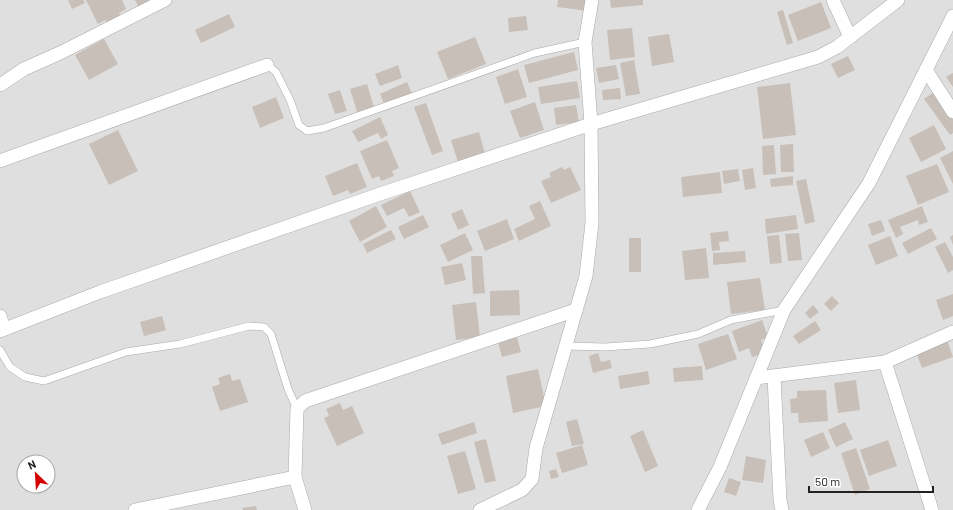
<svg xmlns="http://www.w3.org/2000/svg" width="953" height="510" viewBox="0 0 953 510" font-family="Barlow,sans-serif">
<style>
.residential{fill:#e0dfdf;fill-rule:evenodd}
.building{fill:#c7bfb8}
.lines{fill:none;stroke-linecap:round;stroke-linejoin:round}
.service-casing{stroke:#a9a9a9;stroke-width:8}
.minor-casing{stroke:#a9a9a9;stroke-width:14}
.service{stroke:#fff;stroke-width:7}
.minor{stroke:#fff;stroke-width:13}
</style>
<rect width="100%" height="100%" fill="#f2efe9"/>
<path class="residential" d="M0,0h953v510h-953zM24,462h24v24h-24z"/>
<g class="building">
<path d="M68,0h15l2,3 -13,6z"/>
<path d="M86,0h36l4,9 -7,4 2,4 -13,7 -3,-4 -7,4z"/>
<path d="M135,0h24l-19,10z"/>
<path d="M558,0h31l-1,11 -31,-4z"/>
<path d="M610,0h33v5l-32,3z"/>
<path d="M821,2l10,26 -33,13 -10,-26z"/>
<path d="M783,10l10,33 -6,2 -10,-33z"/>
<path d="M229,14l6,13 -34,16 -6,-13z"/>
<path d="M526,16l2,14 -19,2 -1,-14z"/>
<path d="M632,28l3,29 -25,3 -3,-30z"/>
<path d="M669,34l5,28 -22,4 -4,-29z"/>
<path d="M475,37l11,27 -38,15 -11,-27z"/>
<path d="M104,39l14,25 -29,16 -14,-25z"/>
<path d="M574,52l4,18 -49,13 -5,-18z"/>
<path d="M848,56l7,14 -17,8 -7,-14z"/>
<path d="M634,60l6,34 -14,2 -6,-33z"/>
<path d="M398,65l4,13 -22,8 -5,-12z"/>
<path d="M616,65l3,14 -20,4 -3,-15z"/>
<path d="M518,69l9,28 -22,7 -9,-27z"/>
<path d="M953,73v14l-7,-10z"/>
<path d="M577,81l3,17 -39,6 -3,-17z"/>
<path d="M407,82l5,12 -27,12 -5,-12z"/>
<path d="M790,83l6,52 -33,4 -6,-52z"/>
<path d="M367,84l7,23 -17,5 -7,-23z"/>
<path d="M620,88l1,11 -18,1 -1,-10z"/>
<path d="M340,90l7,21 -12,3 -7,-20z"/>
<path d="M934,92l19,27v14l-3,2 -26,-36z"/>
<path d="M276,97l8,21 -24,10 -8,-21z"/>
<path d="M535,102l9,28 -24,8 -10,-27z"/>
<path d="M426,103l17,48 -11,4 -18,-48z"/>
<path d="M576,105l3,17 -23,3 -2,-17z"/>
<path d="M380,117l8,18 -7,4 -3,-6 -20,9 -6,-11z"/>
<path d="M934,125l12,24 -25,13 -12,-24z"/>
<path d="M118,130l20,41 -29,14 -20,-41z"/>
<path d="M479,132l6,22 -27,8 -7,-22z"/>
<path d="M387,140l12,28 -7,3 2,5 -13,5 -2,-5 -7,3 -12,-28z"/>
<path d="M793,144l1,28h-13l-1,-27z"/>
<path d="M774,145l2,29 -13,1 -1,-29z"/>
<path d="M953,151v33l-13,-26z"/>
<path d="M357,163l10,24 -17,7 -2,-4 -15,6 -8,-20z"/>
<path d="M937,164l12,28 -31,13 -12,-29z"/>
<path d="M562,167l2,3 6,-3 11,23 -30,13 -10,-22 10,-4 -2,-4z"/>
<path d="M753,168l3,20 -11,2 -3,-20z"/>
<path d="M738,169l2,12 -16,3 -2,-13z"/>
<path d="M720,172l2,21 -39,4 -2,-20z"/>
<path d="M793,176v9l-22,2 -1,-8z"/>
<path d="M806,179l9,43 -10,2 -9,-43z"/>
<path d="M410,191l10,21 -11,5 -5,-9 -17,8 -6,-11z"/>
<path d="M540,201l11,25 -32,15 -5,-12 21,-10 -6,-13z"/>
<path d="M376,206l11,21 -27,15 -11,-21z"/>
<path d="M922,206l6,16 -9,3 -1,-5 -18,7 3,7 -7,4 -8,-18z"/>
<path d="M462,209l7,16 -11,5 -7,-16z"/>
<path d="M423,215l6,12 -25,12 -6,-12z"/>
<path d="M796,215l2,14 -32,5 -1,-15z"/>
<path d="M507,219l7,20 -29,12 -8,-20z"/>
<path d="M881,220l4,11 -13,5 -4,-12z"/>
<path d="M931,228l6,11 -29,15 -6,-11z"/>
<path d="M391,230l5,9 -29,14 -4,-9z"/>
<path d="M728,231l1,10 -10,1 1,8 -8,1 -2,-18z"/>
<path d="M465,233l8,17 -25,12 -8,-17z"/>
<path d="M799,233l3,27 -14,1 -3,-27z"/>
<path d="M779,235l3,28 -12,1 -3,-28z"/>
<path d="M953,235v10l-3,-8z"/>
<path d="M890,236l8,20 -22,9 -8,-20z"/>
<rect x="629" y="238" width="12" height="34"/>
<path d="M945,242l8,15v13l-5,3 -13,-26z"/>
<path d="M706,248l3,30 -24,2 -3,-29z"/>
<path d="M745,251l1,11 -33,3v-12z"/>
<path d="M471,256h11l3,37 -12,1z"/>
<path d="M462,263l4,17 -21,5 -4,-18z"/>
<path d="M760,278l5,32 -34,4 -4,-32z"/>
<path d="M519,290l1,25 -30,1v-25z"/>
<path d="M953,294v22l-10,4 -7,-20z"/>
<path d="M832,296l7,7 -8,8 -7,-7z"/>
<path d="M476,302l4,35 -24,3 -4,-35z"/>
<path d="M813,305l6,7 -9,7 -5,-6z"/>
<path d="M162,316l4,14 -22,6 -4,-14z"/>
<path d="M762,320l6,17 -7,3 4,13 -13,4 -3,-9 -10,4 -7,-21z"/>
<path d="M815,321l6,9 -22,14 -6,-8z"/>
<path d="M728,334l9,25 -31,11 -8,-26z"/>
<path d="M517,337l4,15 -19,5 -4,-15z"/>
<path d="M947,340l6,17 -31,11 -6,-16z"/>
<path d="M598,353l3,9 9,-2 2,8 -19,5 -4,-17z"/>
<path d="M702,366l1,14 -29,2 -1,-14z"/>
<path d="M538,369l8,37 -33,7 -7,-37z"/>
<path d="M648,371l2,13 -30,5 -2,-13z"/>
<path d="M230,374l2,7 8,-2 8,23 -28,9 -8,-24 8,-3 -2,-6z"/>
<path d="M856,380l4,30 -22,3 -4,-30z"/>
<path d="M826,390l2,31 -29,2 -1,-10h-7l-1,-14 7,-1v-7z"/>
<path d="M340,403l3,7 9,-4 12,27 -27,13 -13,-28 5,-2 -3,-7z"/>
<path d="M577,419l7,25 -12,2 -6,-24z"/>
<path d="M474,422l3,11 -35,12 -4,-11z"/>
<path d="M845,422l8,17 -17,8 -8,-17z"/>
<path d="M643,430l15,36 -13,6 -15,-36z"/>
<path d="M823,432l7,16 -19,9 -7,-17z"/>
<path d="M486,439l10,42 -11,2 -11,-41z"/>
<path d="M888,440l9,26 -28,10 -9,-26z"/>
<path d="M582,445l6,20 -26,8 -6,-20z"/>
<path d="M856,448l14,41 -15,6 -14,-42z"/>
<path d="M465,451l11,38 -18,5 -11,-38z"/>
<path d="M746,456l20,4 -3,23 -21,-3z"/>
<path d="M556,469l3,8 -8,2 -2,-8z"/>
<path d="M729,478l12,4 -5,14 -12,-4z"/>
<path d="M256,506l1,4h-14l-1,-2z"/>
</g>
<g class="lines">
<g class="service-casing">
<g id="service">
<path d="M267,65l9,7 14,28 9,25 8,6 17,-3 211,-75 50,-11"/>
<path d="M566,346l39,1 45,-3 48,-10 33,-14 53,-10"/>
<path d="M0,350l10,17 15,10 19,4 82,-29 54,-8 69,-18 15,1 7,7 17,55 9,20"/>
</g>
</g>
<g class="minor-casing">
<g id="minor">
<path d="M833,0l17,37"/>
<path d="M926,70l27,42"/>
<path d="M0,85l24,-16 36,-16 105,-53"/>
<path d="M0,161l267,-96"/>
<path d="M0,316l4,13"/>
<path d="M0,331l100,-39 280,-98 211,-70 227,-67 19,-10 61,-47"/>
<path d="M885,362l47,148"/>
<path d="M774,377l6,123 2,10"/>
<path d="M756,378l129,-16 68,-30"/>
<path d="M135,510l160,-33"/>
<path d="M305,510l-10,-33 2,-68 8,-8 271,-91"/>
<path d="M480,510l42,-20 10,-11 4,-31 50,-172 6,-53 -1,-99 -6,-82 7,-42"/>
<path d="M698,510l22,-43 64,-157 85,-127 84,-167"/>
</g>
</g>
<use href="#service" class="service"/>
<use href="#minor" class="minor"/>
</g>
<g transform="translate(36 474) rotate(335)"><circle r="19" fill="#ffffff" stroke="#a7a7a7"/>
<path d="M0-3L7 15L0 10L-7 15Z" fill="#d40000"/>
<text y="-6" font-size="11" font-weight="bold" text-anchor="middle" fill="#222222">N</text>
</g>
<path d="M809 486v6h124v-6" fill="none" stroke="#222222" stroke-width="2"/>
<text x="815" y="486" font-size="12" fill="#222222" stroke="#ffffff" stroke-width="3" paint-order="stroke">50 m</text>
</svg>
